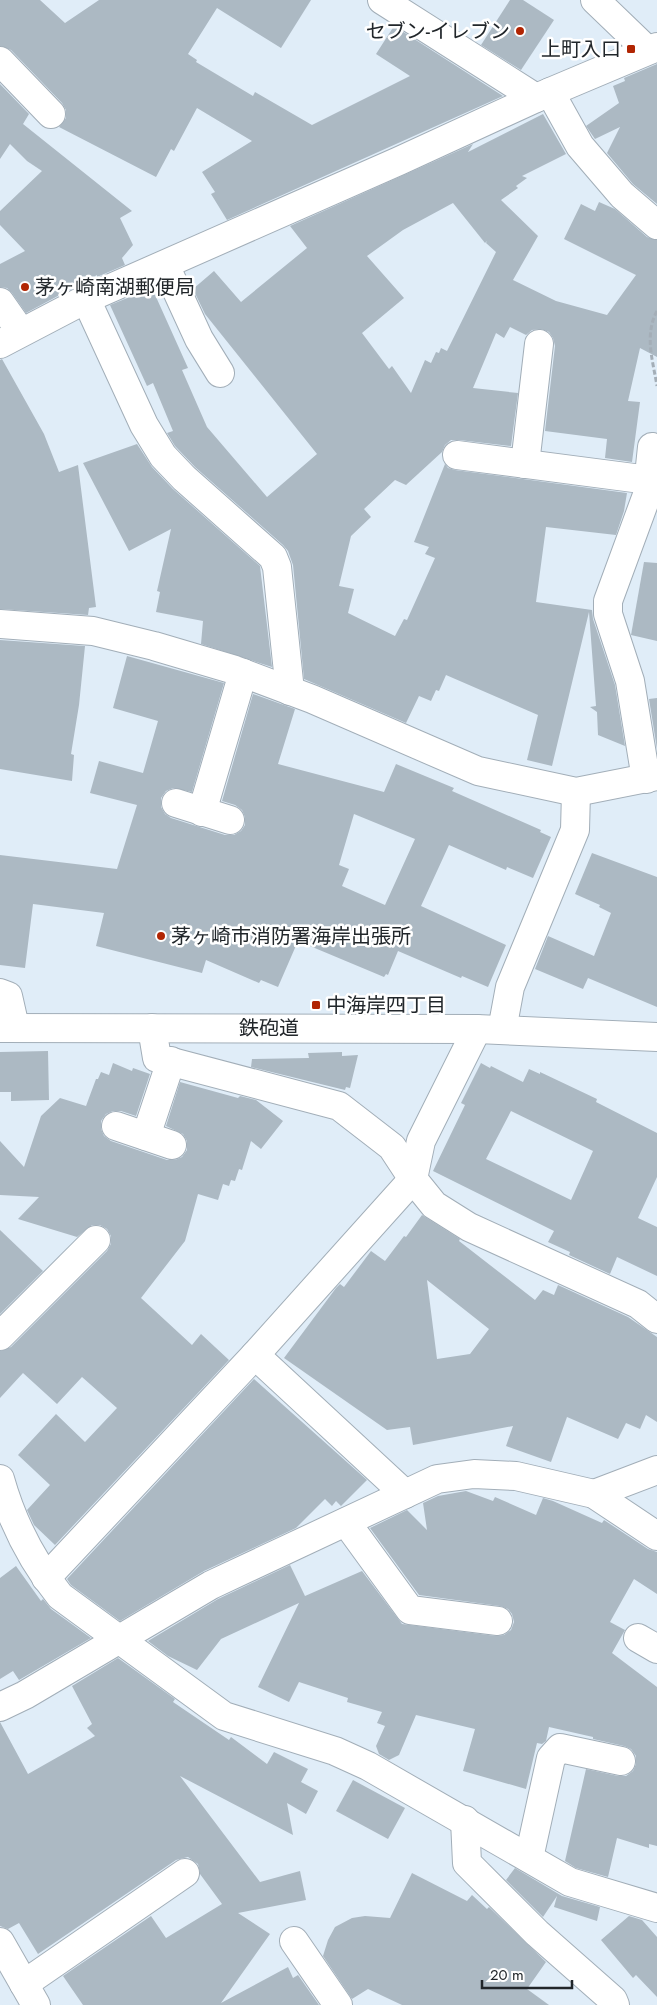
<svg xmlns="http://www.w3.org/2000/svg" width="657" height="2005" viewBox="0 0 657 2005" font-family="Jost,'Noto Sans JP',sans-serif">
<style>
.building{fill:#acb9c3;fill-rule:evenodd}
.lines{fill:none;stroke-linecap:round;stroke-linejoin:round}
.minor-casing{stroke:#a2aeb8;stroke-width:30}
.path{stroke:#a4aeb7;stroke-width:3;stroke-dasharray:5 2.5;stroke-linecap:butt}
.minor{stroke:#fff;stroke-width:28}
.poi-dot{fill:#b12503;stroke:#fff;stroke-width:2}
.labels{text-anchor:middle;dominant-baseline:central;stroke-width:5;stroke-linejoin:round;paint-order:stroke}
.poi-label{font-size:20px;fill:#21262a;stroke:#fff;text-anchor:start}
.street-label{font-size:20px;fill:#21262a;stroke:#fff}
</style>
<rect width="100%" height="100%" fill="#e0edf8"/>
<g class="building">
<path d="M0,0h40l25,23 34,-23h212l-30,48 -64,-40 -29,46 9,6 -1,2 57,34 2,-4 57,33 98,-49 -34,-22 18,-28 109,70 -276,124 -16,-26 4,-2 -13,-20 50,-31 -55,-33 -23,43 -3,-2 -15,28 -97,-50 7,-9v-8l-4,-7 -51,-53 -11,-4z"/>
<path d="M510,0h13l31,20 -33,50 -40,-25z"/>
<path d="M657,64v140l-24,-20 -26,-31 13,-26 -25,12 -9,-13 33,-23 -6,-17 12,-5 -1,-3z"/>
<path d="M0,84l29,30 -6,10 109,87 -12,7 13,27 -11,13 3,7 -28,12v-2l-71,38 -14,-20 -5,-5 -7,-1v-23l25,-13 -25,-26v-14l42,-40 -15,-10 -17,-17 -10,15z"/>
<path d="M543,114l23,40 -44,22 5,2 -11,8 2,2 -17,12 37,36 -25,44 43,21 51,14 29,-40 -72,-36 17,-35 14,7 4,-9 16,7 32,28 10,3v117l-17,-9 -12,53 12,1 -8,60 -27,-4 2,-19 -62,-8 10,-85 -2,-8 -4,-6 -8,-3 -9,1 -6,5 -16,-8 -6,11 -8,-5 -23,55 45,5 -7,53 -52,-6h-8l-6,5 -3,7 -36,33 -11,-5 -31,29 7,8 -20,19 -12,50 15,3 -6,24 47,23 9,-17 3,1 28,-62 -10,-4 4,-7 -15,-5 31,-78 3,4 7,2 172,23 -3,18 -8,24 -70,-8 -10,75 56,8 1,9 22,66 10,61 -27,-11 -1,-23 -7,-5 6,-1 -7,-94 -37,154 -25,-6 11,-45 -92,-40 -7,16 -3,-1 -5,11 -12,-5 -13,27 -102,-44 -11,-114 -5,-14 -5,-6 -88,-78 -20,-21 -8,-13 6,-2 -20,-48 -6,3 -37,-81 42,-17 36,80 -6,2 25,57 60,70 50,-43 -112,-140 -12,-25 21,-18 27,31 66,-54 -17,-22 183,-82 -5,8zM453,203l32,40 2,-2 -1,2 10,9 -49,99 -6,-3 -2,5 -3,-1 -5,11 -6,-3 -14,33 -19,-27 -3,3 -27,-36 42,-35 -37,-42 36,-26z"/>
<path d="M2,359l42,75 15,38 19,-7 18,142 -7,1 -1,7 -88,-6v-249z"/>
<path d="M137,444l15,23 21,22 87,77 12,101 -71,-23 2,-23 -47,-9 4,-20 -3,-1 14,-62 -42,22 -46,-88z"/>
<path d="M644,562l13,1v78l-26,-6z"/>
<path d="M0,640l85,6 -6,59 -8,49 3,1 -2,26 -72,-12z"/>
<path d="M127,656l97,27 -32,109 -19,-4 -7,3 -5,7v9l4,7 6,4 54,17h9l7,-4 4,-6v-8l-3,-7 -7,-5 -13,-4 31,-107 42,15 -17,55 106,28 12,-28 58,24 -2,3 89,39 -1,2 11,5 -18,41 -26,-11 -1,3 -57,-25 -28,61 85,39 -18,42 -26,-11 -1,2 -63,-27 -10,24 -2,-1 -2,3 -86,-36 -20,46 -17,-7 -2,3 -53,-23 -4,13 -106,-27 8,-33 -71,-9 -8,64 -25,-3v-110l117,14 20,-64 -47,-12 9,-32 44,12 15,-52 -45,-13zM354,814l61,25 -30,66 -43,-19 7,-17 -10,-4z"/>
<path d="M657,698v51l-8,-50z"/>
<path d="M592,853l65,24v130l-69,-29 -5,11 -48,-20 13,-33 46,20 17,-43 -12,-6 1,-2 -25,-11z"/>
<path d="M48,1051l1,49 -38,1v-9h-11v-40z"/>
<path d="M342,1052v4l16,-1 -8,33 -4,-1 -1,3 -94,-23 1,-8 57,-1 -1,-5z"/>
<path d="M113,1063l19,8 1,-3 17,6 -14,42 -15,-5h-8l-7,3 -5,7v8l3,7 7,5 56,19h8l7,-3 5,-7v-9l-4,-7 -17,-8 14,-44 58,16 2,-2 16,4 27,21 -22,28 -10,-8 -9,29 -3,-1 -4,12 -4,-1 -2,6 -6,-2 -5,16 -20,-6 -13,47 -44,57 51,47 9,-11 28,26 -174,185 -21,-20 -7,-15 23,-25 -32,-30 38,-41 29,28 32,-34 -35,-31 -25,27 -34,-31 -23,25v-47l11,-4 96,-96 4,-7v-8l-4,-7 -7,-4h-8l-15,12 -59,-18 21,-22 -39,-2v-54l24,26 17,-51 19,-18 26,8 10,-27h2l3,-7 8,3z"/>
<path d="M481,1063l9,5 1,-2 32,16 6,-13 11,5v-2l57,27 -1,3 61,31v44l-19,41 19,9v49l-40,-19 -7,17 -41,-19 1,-3 -22,-10 6,-11 -121,-60 32,-66 -4,-2zM511,1111l82,40 -22,49 -85,-41z"/>
<path d="M422,1215l38,24 -1,2 76,59 8,-10 11,5 4,-10 70,32 29,20v85l-11,-7 -6,14 -14,-6 -8,16 -51,-22 -16,45 -45,-16 7,-20 -100,19 -3,-18 -23,3 -103,-72 52,-70 4,-4 4,3 27,-36 14,10 19,-25 2,1zM427,1280l62,49 -19,25 -33,5z"/>
<path d="M0,1230l43,41 -43,43z"/>
<path d="M254,1379l113,101 -26,26 -5,-5 -4,5 -7,-7 -29,29 -92,43 -84,50 -49,-36 -4,-6z"/>
<path d="M466,1491l27,10 2,-4 41,18 7,-17 10,3 49,22 2,-3 44,29 9,3v42l-23,-15 -24,43 15,8 -13,23 45,34v159l-8,-2v4l-32,-10 -9,39 -32,-9 -11,-7 21,-92 32,7h8l7,-5 3,-7v-8l-5,-7 -7,-3 -31,-7v-2l-44,-10 -3,14 -4,3 -5,-1 -11,46 -63,-18 12,-42 -59,-14 -17,40 -10,5 -10,-6 -3,-8 9,-20 -8,-3 5,-11 -35,-10 1,-4 -49,-16 -10,20 -31,-15 41,-84 -78,36 -24,31 -29,-14 -20,-15 70,-42 72,-34 15,31 57,-25 40,53 94,12 8,-1 7,-5 3,-8 -2,-8 -4,-5 -8,-3 -81,-11 -49,-67 37,-18 20,20 -4,-27 15,-7z"/>
<path d="M16,1566l25,35 2,-2 8,10 40,29 -72,42 -6,-9 -13,8v-101z"/>
<path d="M118,1658l57,41 -2,3 56,38 2,-3 36,27 7,-12 34,17 -7,13 17,9 -12,23 -19,-11 6,32 -113,-59 80,106 40,-11 6,29 -68,13 32,21 -49,69 67,-36 5,11 5,-3 21,30h-236l-20,-29 88,-60 15,22 56,-34 -22,-30 -2,-10 -10,-7 -12,3 -138,94 -19,-31 -11,6 -8,-3v-204l28,52 67,-38 -8,-8 5,-4 -20,-38z"/>
<path d="M353,1780l52,28 -17,31 -52,-28z"/>
<path d="M515,1868l47,28 38,11 -3,14 -43,-14 3,-11 -14,21 -37,-37z"/>
<path d="M412,1873l55,28 5,-6 15,14 2,-2 57,55 -19,27 22,16h-147l-34,-16 -16,10 -29,-43 5,-16 7,-13 17,-9 13,-2 25,2z"/>
<path d="M629,1916l13,4 15,17v60l-21,-22 -3,3 -32,-38z"/>
</g>
<g class="lines">
<g class="minor-casing">
<g id="minor">
<path d="M382,0l154,98"/>
<path d="M595,0l52,50"/>
<path d="M0,61l51,53"/>
<path d="M550,92l30,54 42,49 35,30"/>
<path d="M165,265l34,74 21,34"/>
<path d="M86,299l58,126 19,31 21,22 89,79 4,10 13,124"/>
<path d="M0,302l21,30"/>
<path d="M0,344l86,-45 313,-138 137,-63 121,-51"/>
<path d="M457,455l192,25"/>
<path d="M525,464l14,-120"/>
<path d="M0,624l93,7 61,15 81,24 77,29 166,72 98,21 81,-16"/>
<path d="M646,779l-16,-98 -22,-67v-13l39,-106 5,-48"/>
<path d="M176,803l54,17"/>
<path d="M202,812l41,-139"/>
<path d="M0,993l8,3 7,31"/>
<path d="M0,1028l477,1 180,8"/>
<path d="M152,1028l5,30 182,48 53,41 21,32 21,26 35,22 169,77 19,15"/>
<path d="M502,1030l8,-43 65,-157 1,-38"/>
<path d="M116,1126l56,19"/>
<path d="M146,1136l25,-75"/>
<path d="M0,1336l96,-96"/>
<path d="M255,1355l150,139"/>
<path d="M0,1479c12,43 32,82 60,117l164,120 111,35 33,15 202,116 87,26"/>
<path d="M594,1494l63,-24"/>
<path d="M346,1522l64,88 88,11"/>
<path d="M46,1578l209,-223 158,-176 8,-38 56,-112"/>
<path d="M638,1638l19,11"/>
<path d="M0,1707l25,-12 186,-110 226,-106 37,-5 42,2 78,18 63,42"/>
<path d="M465,1820l2,43 70,70 76,67 2,5"/>
<path d="M529,1858l22,-100 9,-10 61,13"/>
<path d="M294,1941l44,64"/>
<path d="M0,1942l36,63"/>
<path d="M24,1984l161,-111"/>
</g>
</g>
<path class="path" d="M657,311c-13,24 -4,50 0,75"/>
<use href="#minor" class="minor"/>
</g>
<g class="poi-dot">
<circle cx="520" cy="31" r="5"/>
<rect x="626" y="44" width="10" height="10" rx="2.5"/>
<circle cx="25" cy="287" r="5"/>
<circle cx="161" cy="936" r="5"/>
<rect x="311" y="1000" width="10" height="10" rx="2.5"/>
</g>
<g class="labels">
<g class="poi-label">
<text x="510" y="31" text-anchor="end">セブン-イレブン</text>
<text x="621" y="49" text-anchor="end">上町入口</text>
<text x="35" y="287">茅ヶ崎南湖郵便局</text>
<text x="171" y="936">茅ヶ崎市消防署海岸出張所</text>
<text x="326" y="1005">中海岸四丁目</text>
</g>
<g class="street-label">
<text x="269" y="1028">鉄砲道</text>
</g>
</g>
<path d="M482 1980v8h90v-8" fill="none" stroke="#21262a" stroke-width="2.5"/>
<text x="490" y="1980" font-size="15" fill="#21262a" stroke="#ffffff" stroke-width="4" paint-order="stroke">20 m</text>
</svg>
